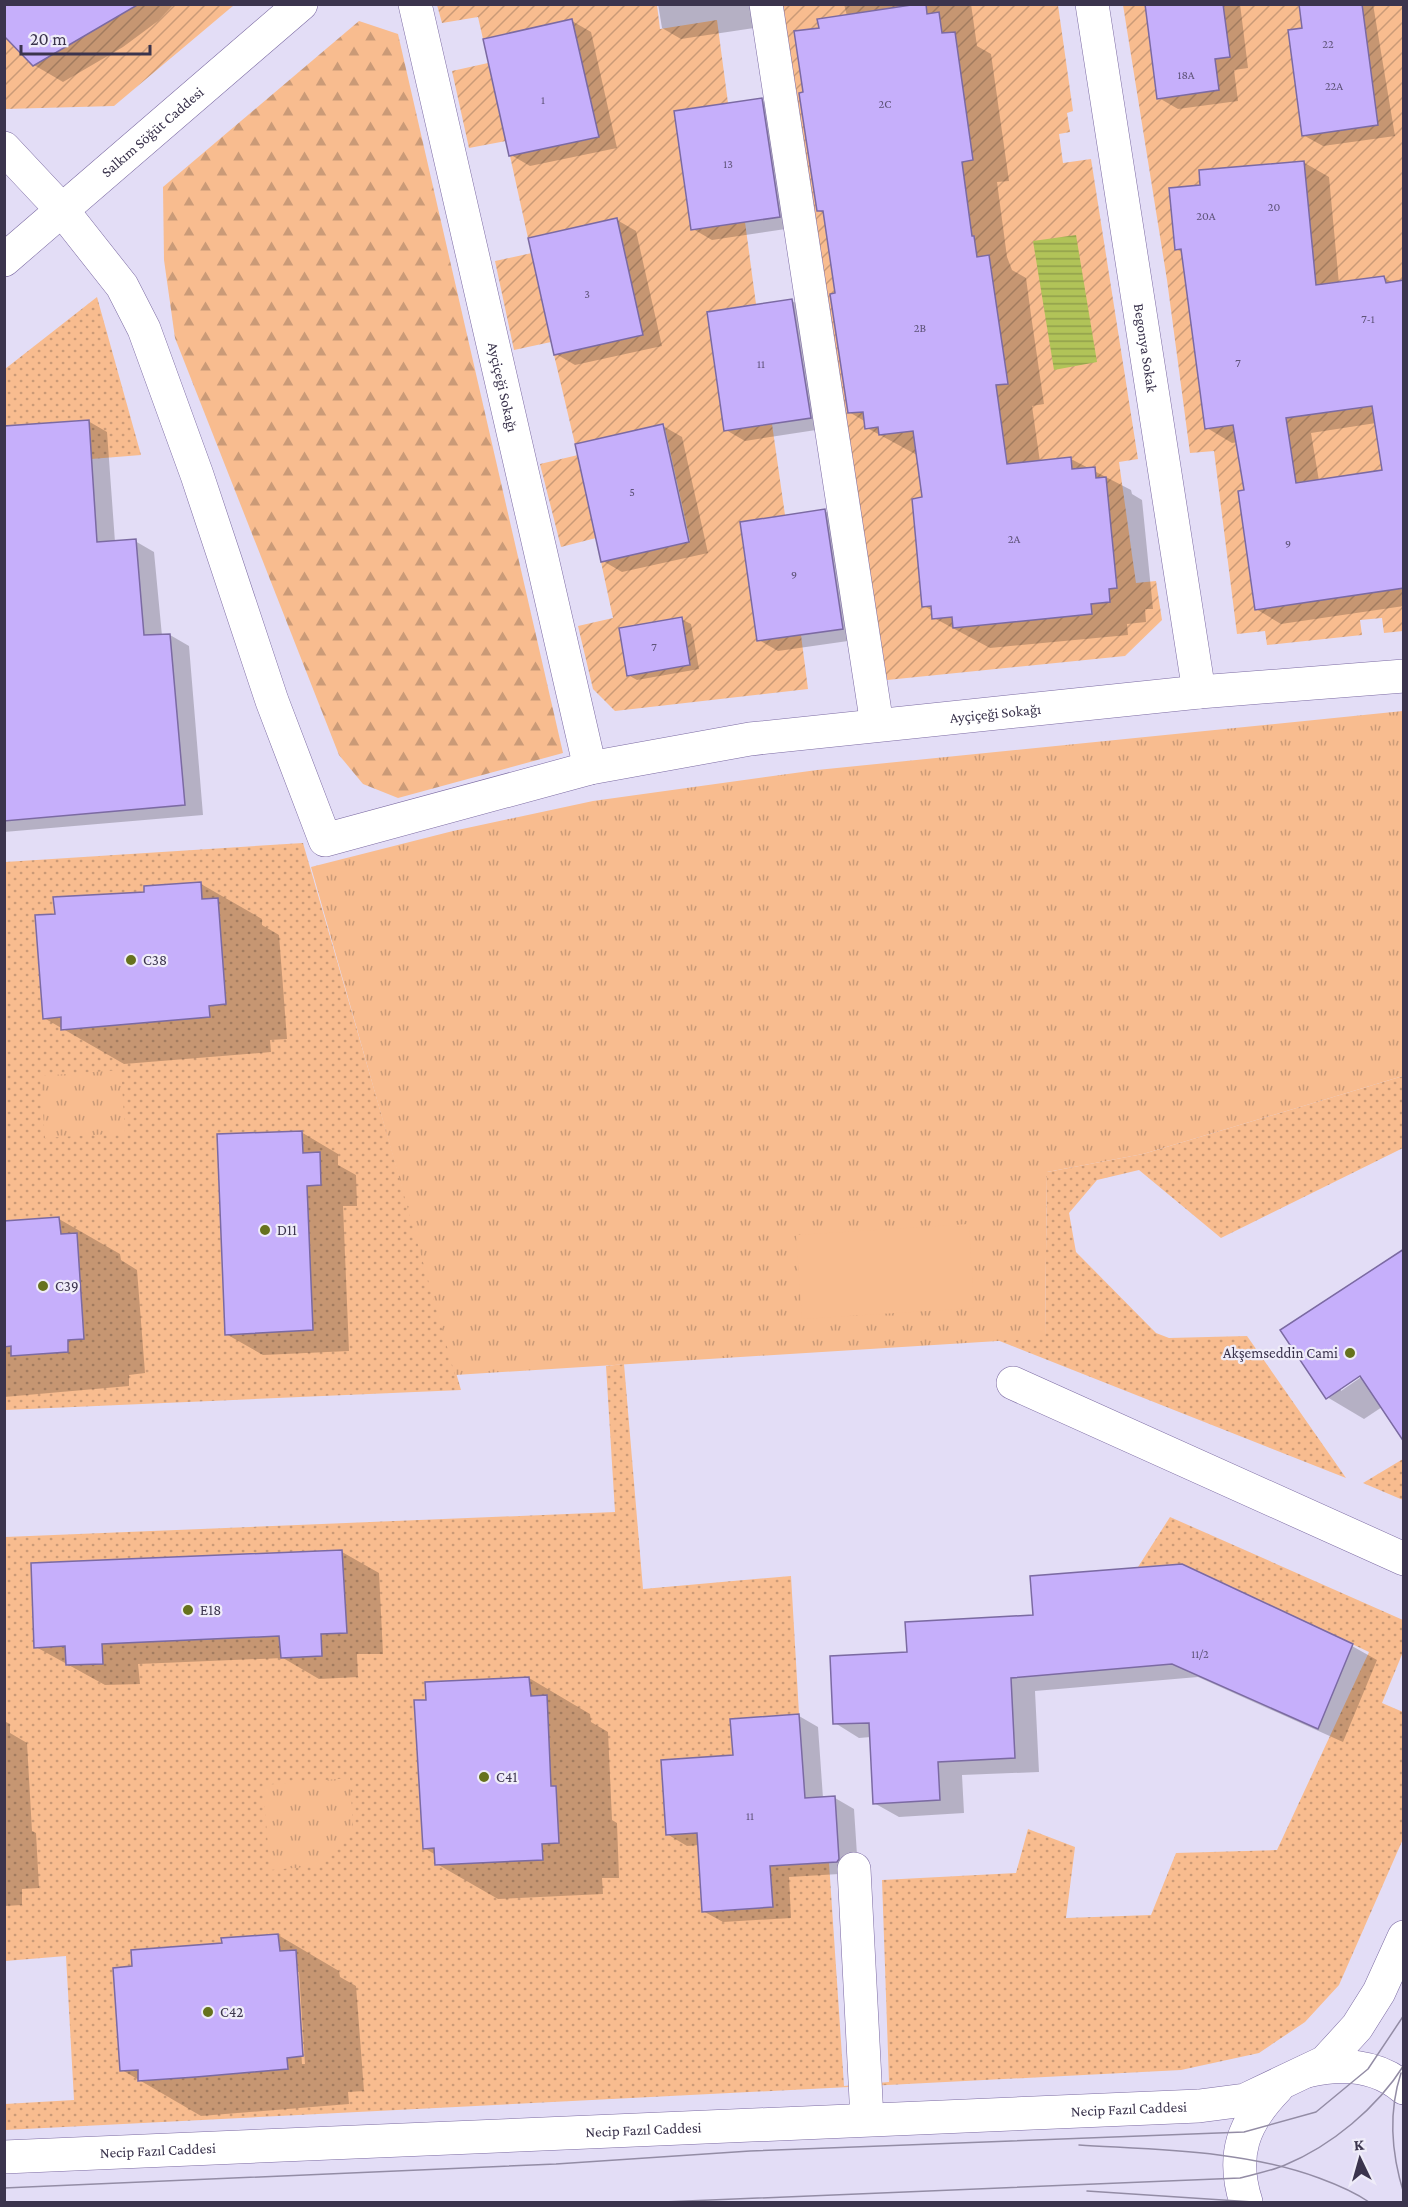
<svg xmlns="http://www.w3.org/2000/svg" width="1408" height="2207" viewBox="0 0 1408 2207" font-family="'Crimson Pro',serif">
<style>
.grass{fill:url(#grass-dots)}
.forest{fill:url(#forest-firs)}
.park{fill:url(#park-tufts)}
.garden{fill:url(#garden-furrows)}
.pitch{fill:#f8bc8f}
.water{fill:url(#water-rules)}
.shadow{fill:#0003;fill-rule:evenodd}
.building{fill:#c6affb;stroke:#7b6aa2;stroke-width:1.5;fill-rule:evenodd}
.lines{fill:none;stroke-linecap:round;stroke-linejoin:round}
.minor-casing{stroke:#7b6aa2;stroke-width:34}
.major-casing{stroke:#7b6aa2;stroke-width:34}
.minor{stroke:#fff;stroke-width:33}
.major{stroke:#fff;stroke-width:33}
.tram{stroke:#938ca5;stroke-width:1.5}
.poi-dot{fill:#66721d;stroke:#efecf9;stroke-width:2}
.labels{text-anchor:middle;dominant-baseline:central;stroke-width:4.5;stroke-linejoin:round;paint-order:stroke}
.number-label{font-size:12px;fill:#5e5378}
.street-label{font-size:15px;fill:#3b344d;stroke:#efecf9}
.poi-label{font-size:15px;fill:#3b344d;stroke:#efecf9;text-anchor:start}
</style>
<defs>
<pattern id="grass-dots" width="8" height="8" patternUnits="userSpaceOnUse" patternTransform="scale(1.5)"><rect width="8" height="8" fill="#f8bc8f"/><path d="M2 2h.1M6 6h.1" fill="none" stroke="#ca9a77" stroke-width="1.8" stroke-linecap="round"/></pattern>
<pattern id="forest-firs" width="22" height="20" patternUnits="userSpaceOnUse" patternTransform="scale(1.5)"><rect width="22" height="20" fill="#f8bc8f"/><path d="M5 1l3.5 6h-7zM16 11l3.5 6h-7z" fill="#ca9a77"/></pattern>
<pattern id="park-tufts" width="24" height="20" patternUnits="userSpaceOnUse" patternTransform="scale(1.5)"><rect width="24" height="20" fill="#f8bc8f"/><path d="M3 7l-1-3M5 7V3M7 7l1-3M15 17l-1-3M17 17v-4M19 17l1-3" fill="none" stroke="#ca9a77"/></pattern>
<pattern id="garden-furrows" width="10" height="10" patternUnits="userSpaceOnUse" patternTransform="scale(1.5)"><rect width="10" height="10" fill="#f8bc8f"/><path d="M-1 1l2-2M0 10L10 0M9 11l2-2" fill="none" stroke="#ca9a77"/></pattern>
<pattern id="water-rules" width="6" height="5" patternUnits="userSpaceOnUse" patternTransform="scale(1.5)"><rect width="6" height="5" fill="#b1c358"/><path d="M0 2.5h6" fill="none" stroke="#919f4b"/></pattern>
</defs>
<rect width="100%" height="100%" fill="#e3ddf6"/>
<g class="grass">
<path d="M97,297l44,158 -50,4 -3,-39 -83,6v-57z"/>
<path d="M303,843l158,547 -456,20v-548z"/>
<path d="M1403,1076v72l-182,90 -82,-68 -42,10 -28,33 7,39 80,81 13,5 78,-2 99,142 -349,-138 48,-3 2,-165 96,-18z"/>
<path d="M624,1364l19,225 148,-13 8,138 -68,5 2,36 -72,5 5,75 31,-2 5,79 70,-5 -2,-41 59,-3 15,223 45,-4 -7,-202 134,-7 12,-44 47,18 -9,71 85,-3 25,-62 101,-3 92,-198 -187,-88 -44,3 32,-50 233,103v32l-21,51 21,9v127l-64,146 -34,37 -46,31 -78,17 -1176,60v-26l69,-4 -8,-144 -61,5v-424l610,-25 -9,-146z"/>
<path d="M1403,1459v41l-40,-17z"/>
</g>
<path class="forest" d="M359,21l39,13 165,719 -165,45 -35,-14 -24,-29 -164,-417 -11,-78 -1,-73z"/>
<g class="park">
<path d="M1403,711v365l-260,78 -96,18 -2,166 -590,37 -144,-508 142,-36 140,-30 224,-31z"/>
<path d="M121,1070l4,63 -80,5 -5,-62z"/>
<path d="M350,1778l3,51 -34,37 -49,4 -7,-85z"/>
</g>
<g class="garden">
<path d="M4,5h230l-120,101 -109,3z"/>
<path d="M437,5h220l3,24 57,-9 11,83 -54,8 17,119 54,-8 11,82 -49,8 17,119 48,-7 13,91 -45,8 17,117 44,-5 7,54 -193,22 -22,-22 -15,-63 35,-8 -12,-56 89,-21 -26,-117 -89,20 -21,-89 89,-20 -26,-117 -89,20 -18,-82 88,-19 -27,-118 -88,20 -5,-22 -36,6z"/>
<path d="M780,5h278l15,106 -6,2 3,19 -11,2 4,29 28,-4 47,300 -19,3 17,121 20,-2 6,39 -37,36 -238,24z"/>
<path d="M1123,5h280v626l-19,2 -2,-15 -22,2 2,15 -95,10 -2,-14 -28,3 -23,-183 -24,2 -23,-173z"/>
<path d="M488,63l18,78 -37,7 -17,-77z"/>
<path d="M532,253l19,89 -37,8 -19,-89z"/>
<path d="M578,455l18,83 -35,9 -21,-83z"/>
</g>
<path class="pitch" d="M969,1224l5,84 -172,11 -6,-84z"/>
<path class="water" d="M1076,235l21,127 -43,8 -21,-129z"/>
<g class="shadow">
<path d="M4,4h170l-16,17 -35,26 -60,35 -29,-17z"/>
<path d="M658,4h107l3,22 -87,13 -19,-11z"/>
<path d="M844,4h127l6,42 14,8 18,127 -12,1 10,75 5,13 14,8 5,37 13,89 -12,2 8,56 31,-3 60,31 1,4 10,6 11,109h-8l1,13 -19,2 1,11 -138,13 -56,-30 -1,-7 -9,-5v-108l-7,-43 -50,-27 -1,-6 -17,-10 -24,-198 -7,-4 -13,-117 15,-64 27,-13z"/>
<path d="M1146,4h94l8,64 -14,2 4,31 -60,8 -19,-11z"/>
<path d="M1301,4h72l22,132 -72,10 -20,-11v-106z"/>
<path d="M572,21l19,11 26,116 -87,18 -19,-11z"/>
<path d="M761,100l20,11 18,116 -87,13 -19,-11z"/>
<path d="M1303,162l26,15 10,107 45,-6 10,5 10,-1v324l-123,18 -25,-15 -11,-118 -7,-49 -6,1 -25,-15 -25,-176 -6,-3 26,-63zM1376,423l8,49 -65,9 -8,-48z"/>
<path d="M617,220l19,11 26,115 -87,19 -19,-11z"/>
<path d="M792,301l20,11 17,116 -84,13 -19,-11z"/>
<path d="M88,421l19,11 8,110 20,-1 19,11 8,84 8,-1 19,11 14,169 -199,17v-405z"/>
<path d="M663,426l19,11 26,116 -86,19 -19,-11z"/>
<path d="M825,511l19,11 18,117 -84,12 -19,-11z"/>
<path d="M681,619l10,5 8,45 -62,11 -9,-5z"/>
<path d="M201,884l61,35v6l17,10 8,104 -17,1 1,12 -147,12 -80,-46 12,-102 90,-23z"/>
<path d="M301,1132l37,22v11l18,10 1,31h-14l6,145 -86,4 -37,-21z"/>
<path d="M59,1219l61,35 1,6 16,10 8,103 -16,2v11l-125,11v-175z"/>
<path d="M1404,1251l-22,156 -18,12 -37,-22zM1365,1371l2,2 -26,18v-4z"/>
<path d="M342,1552l37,21 4,81h-26l1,23 -39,2 -36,-21 -145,6 2,20 -35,1 -69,-38z"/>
<path d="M1352,1646l25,14 -34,82 -145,-65 -163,14 4,81 -77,3 2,38 -65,4 -25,-14 -3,-66 -12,1 -24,-15 -4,-65z"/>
<path d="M529,1678l61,36 1,8 17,10 4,88 5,3 2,55h-17l1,16 -105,5 -61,-35 -1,-9 -12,-7 4,-147z"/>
<path d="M799,1716l19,11 5,71h12l19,11 4,61 -2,3 -67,4 2,41 -68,4 -20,-11 -4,-66 -12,1 -20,-12 68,-77z"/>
<path d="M4,1721l6,3v9l17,10 5,88 4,2 3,55 -17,1v16l-18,1z"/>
<path d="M278,1935l61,36 1,6 16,9 8,105 -16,1 1,12 -148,12 -79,-46 12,-102 89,-24zM296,1972h3l6,92h-3z"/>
</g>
<g class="building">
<path d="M4,4h135l-106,62 -29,-30z"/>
<path d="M918,4h8l1,10 12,-2 3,21 13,-1 18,128 -11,2 10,74h2l3,21 12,-2 19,129 -12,1 11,79 64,-7 1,12 23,-2 1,11 10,-1 11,111 -8,1 1,13 -19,2 1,10 -139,14 -1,-11 -20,2 -1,-13 -9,1 -10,-108 10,-2 -9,-66 -34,4 -1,-8 -13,2 -2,-17 -15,1 -18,-119 5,-1 -12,-82h-6l-18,-118 4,-1 -9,-61 25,-3 -2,-9z"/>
<path d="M1145,4h78l7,53 -15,2 4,31 -62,9z"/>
<path d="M1299,4h63l16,121 -76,11 -14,-106 14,-2z"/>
<path d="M572,19l27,118 -90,19 -26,-117z"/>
<path d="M762,98l18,119 -89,13 -17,-119z"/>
<path d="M1304,161l12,124 68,-9 2,7 18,-3v308l-149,22 -17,-119 6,-1 -11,-65 -28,4 -24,-180 -6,1 -6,-62 31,-3 -1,-15zM1372,406l10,64 -86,13 -10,-65z"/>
<path d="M617,218l26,117 -89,20 -26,-117z"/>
<path d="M792,299l19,119 -87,13 -17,-119z"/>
<path d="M89,420l8,122 39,-3 8,96 26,-1 15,171 -181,16v-395z"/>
<path d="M663,424l26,118 -88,20 -26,-118z"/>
<path d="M825,509l18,120 -86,12 -17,-119z"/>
<path d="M682,617l8,48 -63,11 -8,-48z"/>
<path d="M201,882l1,17 16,-1 8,106 -17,2 1,11 -92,8 -57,5v-13l-18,2 -8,-104 20,-1 -2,-17 91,-5v-6z"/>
<path d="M302,1131l1,22 17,-1 1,33 -14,1 6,144 -88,5 -8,-201z"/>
<path d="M59,1217l2,17 16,-1 7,106 -16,1v12l-57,4v-10l-7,1v-126z"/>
<path d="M1404,1249v193l-44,-66 -34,23 -46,-69z"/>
<path d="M342,1550l5,83 -26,1 1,22 -41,2 -2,-22 -177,8 1,20 -37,1 -1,-19 -31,2 -3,-85z"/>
<path d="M1182,1564l171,80 -35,85 -146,-65 -161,14 4,80 -77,4 2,38 -67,4 -4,-81 -36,1 -3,-68 77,-4 -2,-30 128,-7 -3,-39z"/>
<path d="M529,1677l2,19 16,-1 4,91h5l3,57 -17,1 1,16 -108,5 -1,-17 -11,1 -9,-149h12l-1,-18z"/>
<path d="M799,1714l6,84 30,-2 4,63 -2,3 -67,4 3,41 -71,5 -5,-79 -31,2 -5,-75 72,-5 -3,-36z"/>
<path d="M278,1934l2,17 16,-1 7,106 -16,2 1,11 -92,8 -58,4v-11l-18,1 -7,-103 19,-2 -1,-16 91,-7 -1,-5z"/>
</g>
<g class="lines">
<g class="minor-casing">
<g id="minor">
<path id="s1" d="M415,4l175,764"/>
<path d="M766,4l111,721"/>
<path id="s2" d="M1092,4l107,688"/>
<path id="s3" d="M4,148l58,62 60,76 22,43 53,146 75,226 53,139 265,-72 160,-29 449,-47 205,-16"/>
<path id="s4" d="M4,260l297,-256"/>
<path d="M1013,1383l391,176"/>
<path d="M854,1869l13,250"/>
</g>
</g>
<g class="major-casing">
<g id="major">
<path d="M1307,2071c33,-8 69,-7 97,17"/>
<path id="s5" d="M4,2157l1195,-51 46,-6 80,-38 32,-35 22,-35 25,-55"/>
<path d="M1246,2202c-15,-47 -3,-79 31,-114"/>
</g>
</g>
<use href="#minor" class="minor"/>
<use href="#major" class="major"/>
<g class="tram">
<path d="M1401,2073c-13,40 -9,83 3,121"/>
<path d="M1079,2145c81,5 163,5 240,33 19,7 34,13 50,24"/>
<path d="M4,2188l552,-24 194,-13 494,-19 72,-20 52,-43 36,-54"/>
<path d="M1087,2191l166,11"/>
<path d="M118,2202h3"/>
<path d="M663,2202l577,-24c15,-4 31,-7 45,-13 46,-19 92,-57 119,-100"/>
</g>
</g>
<g class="poi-dot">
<circle cx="131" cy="960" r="6"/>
<circle cx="265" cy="1230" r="6"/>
<circle cx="43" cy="1286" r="6"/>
<circle cx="1350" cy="1353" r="6"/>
<circle cx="188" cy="1610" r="6"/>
<circle cx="484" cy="1777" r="6"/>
<circle cx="208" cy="2012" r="6"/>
</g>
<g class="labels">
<g class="number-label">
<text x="1328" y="44">22</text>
<text x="1186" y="75">18A</text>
<text x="1334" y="86">22A</text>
<text x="543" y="100">1</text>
<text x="885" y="104">2C</text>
<text x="728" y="164">13</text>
<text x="1274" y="207">20</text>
<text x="1206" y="216">20A</text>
<text x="587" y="294">3</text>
<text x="1368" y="319">7-1</text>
<text x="920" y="328">2B</text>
<text x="1238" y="363">7</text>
<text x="761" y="364">11</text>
<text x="632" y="492">5</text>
<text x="1014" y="539">2A</text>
<text x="1288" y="544">9</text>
<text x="794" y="575">9</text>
<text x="654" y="647">7</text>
<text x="1200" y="1654">11/2</text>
<text x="750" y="1816">11</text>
</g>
<g class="street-label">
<text stroke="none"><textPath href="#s4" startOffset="196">Salkım Söğüt Caddesi</textPath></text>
<text stroke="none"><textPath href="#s2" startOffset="348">Begonya Sokak</textPath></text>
<text stroke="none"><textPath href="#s1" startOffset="393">Ayçiçeği Sokağı</textPath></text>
<text stroke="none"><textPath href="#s3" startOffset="1456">Ayçiçeği Sokağı</textPath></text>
<text stroke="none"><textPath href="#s5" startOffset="1126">Necip Fazıl Caddesi</textPath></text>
<text stroke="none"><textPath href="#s5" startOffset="640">Necip Fazıl Caddesi</textPath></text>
<text stroke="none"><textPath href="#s5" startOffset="154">Necip Fazıl Caddesi</textPath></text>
</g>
<g class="poi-label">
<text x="143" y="960">C38</text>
<text x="277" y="1230">D11</text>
<text x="55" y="1286">C39</text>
<text x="1338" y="1353" text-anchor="end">Akşemseddin Cami</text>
<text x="200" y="1610">E18</text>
<text x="496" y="1777">C41</text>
<text x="220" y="2012">C42</text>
</g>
</g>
<rect width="1408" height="2207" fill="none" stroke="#3b344d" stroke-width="12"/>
<g transform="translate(1360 2159) rotate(355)" stroke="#efecf9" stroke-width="4.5" paint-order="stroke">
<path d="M0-4.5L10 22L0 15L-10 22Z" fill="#3b344d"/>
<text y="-9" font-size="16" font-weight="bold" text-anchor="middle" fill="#3b344d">K</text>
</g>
<path d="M21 45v9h129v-9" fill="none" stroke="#3b344d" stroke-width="3"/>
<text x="30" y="45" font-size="18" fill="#3b344d" stroke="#efecf9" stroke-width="4.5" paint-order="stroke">20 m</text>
</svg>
